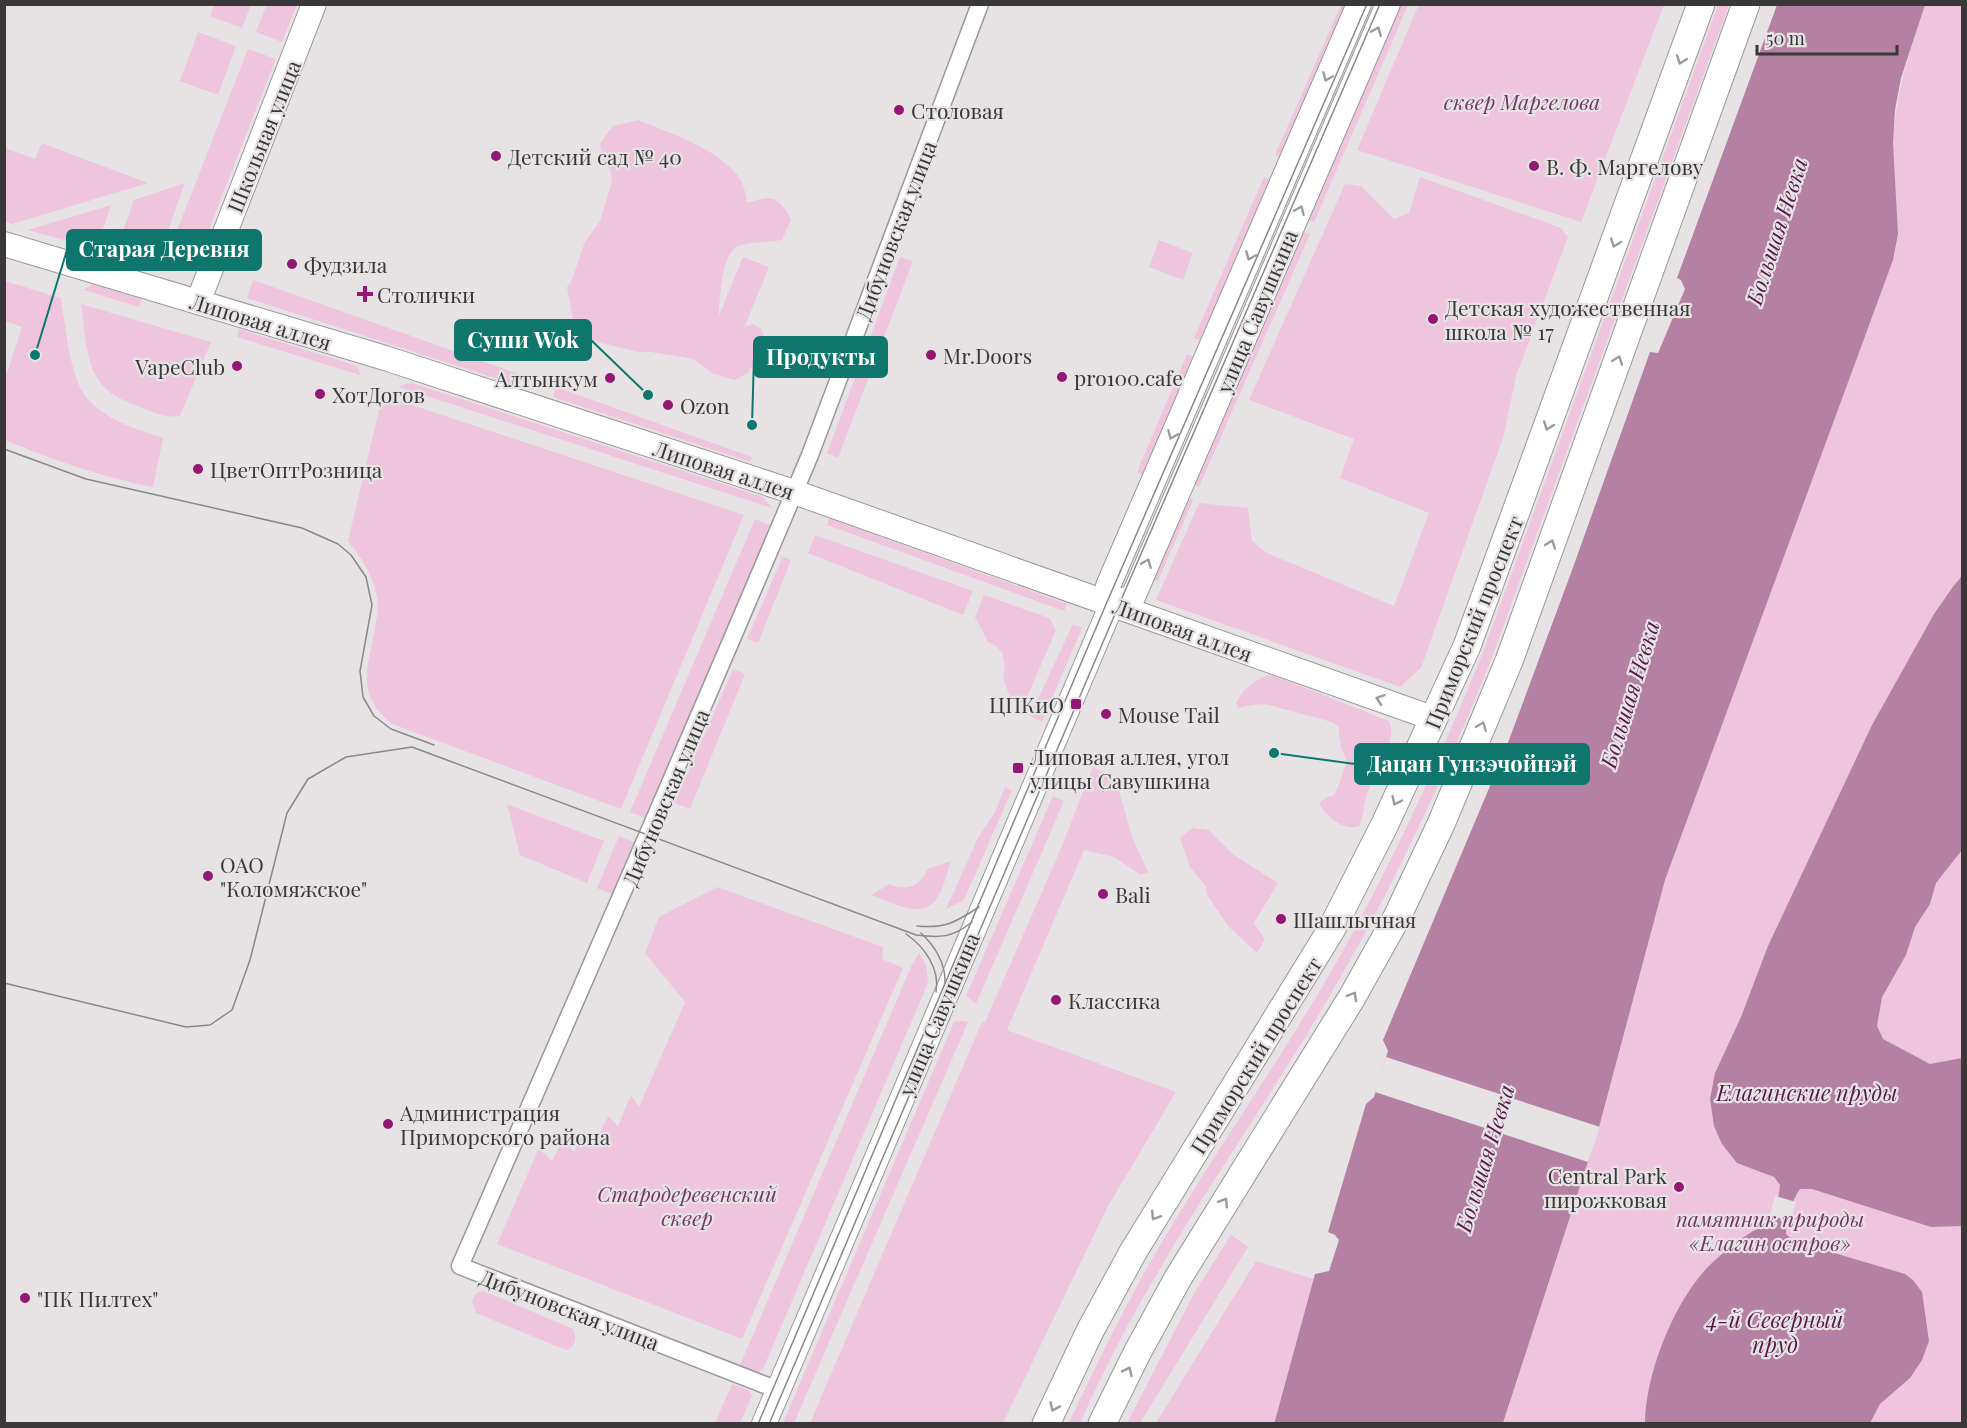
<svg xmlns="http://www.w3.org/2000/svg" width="1967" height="1428" viewBox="0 0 1967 1428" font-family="'Playfair Display',serif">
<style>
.green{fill:#eec5dd}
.water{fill:#b581a2}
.pier{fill:#e7e3e5}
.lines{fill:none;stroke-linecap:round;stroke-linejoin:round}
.street-casing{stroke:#9b9799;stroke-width:19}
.secondary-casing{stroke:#9b9799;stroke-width:26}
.primary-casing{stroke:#9b9799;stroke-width:29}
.street{stroke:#fff;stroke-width:16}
.secondary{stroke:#fff;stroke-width:24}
.primary{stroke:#fff;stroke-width:27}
.tram{stroke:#8a8789;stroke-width:1.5}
.oneway{stroke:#9c9b9c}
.poi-dot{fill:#931773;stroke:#e7e3e5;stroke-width:2}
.labels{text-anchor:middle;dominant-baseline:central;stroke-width:4.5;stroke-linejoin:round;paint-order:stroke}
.park-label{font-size:21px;font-style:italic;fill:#773662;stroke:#e7e3e5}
.poi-label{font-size:21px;fill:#393738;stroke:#e7e3e5;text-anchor:start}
.street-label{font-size:21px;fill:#393738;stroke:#e7e3e5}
.water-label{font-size:22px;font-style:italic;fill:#591946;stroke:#e7e3e5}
.leader{fill:none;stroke:#0f766e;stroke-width:2}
.callout-dot{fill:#0f766e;stroke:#e7e3e5;stroke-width:2}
.callout{fill:#0f766e;stroke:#0f766e;stroke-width:2}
.callout-label{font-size:22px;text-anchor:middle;font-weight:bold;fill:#fff}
</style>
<rect width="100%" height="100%" fill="#e7e3e5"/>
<g class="green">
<path d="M267,4l30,1 -15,37 -26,-10z"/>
<path d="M1419,4l245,1 -83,217 -224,-72z"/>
<path d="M214,5v-1l37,1 -9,23 -32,-12z"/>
<path d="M1341,5h11l-67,155 -10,-5z"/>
<path d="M1396,5h12l-94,217 -11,-4z"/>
<path d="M1718,5h11l-236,650c-46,115 -97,228 -160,335 -54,94 -117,183 -172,277 -30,50 -57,103 -81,156h-11c25,-54 52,-109 82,-162 54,-94 117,-183 173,-277 62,-107 113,-218 159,-332z"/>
<path d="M1925,5h37v1418l-459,1 95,-293 67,-251 72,-198 156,-539c3,-52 16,-89 32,-138z"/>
<path d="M198,32l38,14 -18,49 -38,-14z"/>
<path d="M248,49l28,10 -70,178 -30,-4z"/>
<path d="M638,120c32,13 77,27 99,55 7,7 8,18 10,27 7,0 8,-2 15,-3 16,-4 23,9 29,21l-9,20c-11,2 -39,2 -47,8 -14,11 -15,50 -16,67l24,-58 26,10 -25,61 9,-4 8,5 5,14 -18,30 -13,7 -21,-6 -21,-15 -42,-7h-13l-55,-14 -9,-13 -7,-38 4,-5 14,-40 15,-21 12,-40 -2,-11 -8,-10 -2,-17 13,-17z"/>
<path d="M42,143l106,40 -136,41 -7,-2v-74l30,11z"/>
<path d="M1264,177l11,4 -70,162 -11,-5z"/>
<path d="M1420,177l141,51 7,9 -52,139 -12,59 -83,233 -21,19 -244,-87 43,-97 49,5 4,33 15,12 127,53 35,-93 -89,-35 14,-39 -105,-39 96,-216 16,2 33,33 15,-6z"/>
<path d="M185,183l-30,83 -41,-11 20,-55z"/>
<path d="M111,205l-15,44 -68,-19z"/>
<path d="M1299,230l11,4 -111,253 -10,-5z"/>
<path d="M1159,240l34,13 -10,27 -34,-13z"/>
<path d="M900,257l13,4 -75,197 -11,-5z"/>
<path d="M253,280l271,96 -6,8h-5l-266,-86z"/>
<path d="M5,281l56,17c4,25 9,80 25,99 19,23 50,32 77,41l-10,49c-52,-10 -100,-27 -148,-47v-68l2,1 15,-46 -17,-6z"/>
<path d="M93,284l49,15 -3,8 -55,-17z"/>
<path d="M81,304l130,38 -31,74c-15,2 -26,-3 -40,-9 -12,-5 -27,-10 -36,-20 -19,-20 -19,-57 -23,-83z"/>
<path d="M239,329l115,36 5,4 1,6 -123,-38z"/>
<path d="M1187,354l11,5 -51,118 -10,-5z"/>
<path d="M412,383l351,114 9,11 -373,-121 6,-3z"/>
<path d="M556,387l196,70 -2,5 -197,-65z"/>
<path d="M394,399l350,116 -123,294 -229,-85c-40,-33 -22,-59 -16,-102 1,-6 2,-13 2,-19 -3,-25 -15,-43 -30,-62l31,-131 6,-8z"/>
<path d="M1183,496l10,4 -35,81 -10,-4z"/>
<path d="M829,518l238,86 -3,7 -237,-86z"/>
<path d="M755,519l17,7 -127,292 -15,-6z"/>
<path d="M815,535l158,56 -10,24 -155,-62z"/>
<path d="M783,556l8,4 -33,83 -11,-4z"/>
<path d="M984,595l65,23 7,12 -32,74 -13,-4 -8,-23 2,-8 -3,-17 -6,-6 -8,-4 -13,-25z"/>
<path d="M1073,624l9,4 -40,94 -12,-6z"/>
<path d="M733,669l12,5 -55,135 -15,-6z"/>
<path d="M1268,675l7,1 114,45c2,5 3,9 2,14 -3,18 -20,43 -25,63 -3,9 -2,19 -7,28 -15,5 -33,-9 -40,-23l8,-6 7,-2 6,-13 7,-21 -6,-13 -3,-22 -6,-4 -67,-18 -14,1 -13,3 -2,-4c6,-15 17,-23 32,-29z"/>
<path d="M1093,767l23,13 16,57 16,35 -7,3 -27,-18 -30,-7 -77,180 169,62 -68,114 -105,217h-193l172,-401h3l74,-169z"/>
<path d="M1005,787l7,3 -48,110 -18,9 32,-71 17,-26z"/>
<path d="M1053,796l11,5 -88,203 -10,-8z"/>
<path d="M507,804l97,37 -17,42 -67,-28z"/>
<path d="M1192,828l16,2 26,25 44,28 -24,40 11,16 -8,14 -28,-26 -22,-32 -1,-9 -16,-19 -10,-29z"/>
<path d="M619,836l15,6 -22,52 -15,-6z"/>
<path d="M951,861c-4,11 -7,27 -14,37 -15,23 -46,4 -66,-3l18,-11c17,8 32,2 38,-15z"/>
<path d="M717,887l166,60 -1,12 21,9 -161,371 -245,-95 42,-96 13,13 11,-22 11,13 10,-22 10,16 14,-30 10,10 13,-31 8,12 46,-105 -40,-49 14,-36z"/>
<path d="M919,953l7,12 2,18 -165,386 -5,3 -18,-7 171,-398z"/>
<path d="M961,1021l7,1 -174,401h-11l171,-401z"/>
<path d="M1231,1235l17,12 -108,176h-13l69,-133z"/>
<path d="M1256,1261l58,18 -40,144h-118z"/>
<path d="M484,1291l89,38c4,8 3,18 -7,21l-90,-37 -4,-11c2,-8 5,-10 12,-11z"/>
<path d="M732,1384l16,6 4,6 -12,27h-25z"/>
</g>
<g class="water">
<path d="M1777,5h148l-24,73 -6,32 -2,33 5,91 -5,26 -228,620 -67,251 -95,292 -229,1 41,-150 14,-3 10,-31 -4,-5 -7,-3 38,-128 8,-7 14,-46 -5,-11 123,-292 65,-175 79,-221 8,1 27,-64 -4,-9 -4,-2z"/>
<path d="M1962,576v274l-26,33 -6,21 -15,23 -9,28 -24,42 -5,29 6,13 47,25 32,-6v168l-31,1 -119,-38h-12c-9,13 -14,30 -14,45l8,7 111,33 8,6 9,12 7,49 -7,19 -12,18 -30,26 -10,19 -225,1c0,-51 31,-128 68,-162 12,-11 26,-22 40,-31 7,-4 14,-2 18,-11 5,-10 8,-24 9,-35l-6,-8 -37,-14 -15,-19 -8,-18 -4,-27 5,-26 26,-56 27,-71 104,-221 62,-111 18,-26z"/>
</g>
<g class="pier">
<path d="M1386,1057l214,70 -12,35 -213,-70z"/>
<path d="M1775,1196l21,6 -6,19 -20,-6z"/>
</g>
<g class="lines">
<g class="street-casing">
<path id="street" d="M778,1390l-318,-124c118,-270 236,-540 350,-811l170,-451"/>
</g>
<g class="secondary-casing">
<g id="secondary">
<path d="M4,244l381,114 409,134 641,227"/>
<path d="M198,302l116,-298"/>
<path d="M1112,604l21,-7 255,-593"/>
<path d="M764,1424l348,-820 -4,-18 251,-582"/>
</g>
</g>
<g class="primary-casing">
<g id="primary">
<path d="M1046,1424l44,-93 43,-79 198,-322 54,-106 82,-178 234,-642"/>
<path d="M1102,1424l35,-71 41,-75 173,-279 46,-82 44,-93 68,-163 237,-657"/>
</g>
</g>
<use href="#street" class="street"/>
<use href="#secondary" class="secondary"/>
<use href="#primary" class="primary"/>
<g class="tram">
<path d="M4,449l82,30 216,49 36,16 13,11 15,22 6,28 -12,66 3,26 11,19 17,13 43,16"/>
<path d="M917,926c28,3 39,-4 62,-19"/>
<path d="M921,933c14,13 25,31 24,50"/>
<path d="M906,934c19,13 34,35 30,58"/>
<path d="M4,983l182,44 24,-2 22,-15 18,-50 37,-147 21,-34 38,-22 66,-10 504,188c24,3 36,3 56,-13"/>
<path d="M758,1424l349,-822 260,-598"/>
<path d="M769,1424l355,-831 256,-589"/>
</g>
</g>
<defs><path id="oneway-chevron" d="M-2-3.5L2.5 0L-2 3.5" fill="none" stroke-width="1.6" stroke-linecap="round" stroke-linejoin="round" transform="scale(1.5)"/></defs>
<g class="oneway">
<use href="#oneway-chevron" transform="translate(1377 31) rotate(-67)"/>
<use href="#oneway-chevron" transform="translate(1681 60) rotate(110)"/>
<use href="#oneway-chevron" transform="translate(1327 77) rotate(113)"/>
<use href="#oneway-chevron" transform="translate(1300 210) rotate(-67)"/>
<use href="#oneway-chevron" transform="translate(1615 243) rotate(110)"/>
<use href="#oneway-chevron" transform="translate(1250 256) rotate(113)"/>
<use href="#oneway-chevron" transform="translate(1618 360) rotate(-70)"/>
<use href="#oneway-chevron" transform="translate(1548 426) rotate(110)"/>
<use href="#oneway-chevron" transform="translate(1172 435) rotate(113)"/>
<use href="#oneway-chevron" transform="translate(1551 544) rotate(-70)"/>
<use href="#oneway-chevron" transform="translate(1147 563) rotate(-67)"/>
<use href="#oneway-chevron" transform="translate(1380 699) rotate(-161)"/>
<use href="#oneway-chevron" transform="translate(1482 726) rotate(-68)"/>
<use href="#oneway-chevron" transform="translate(1396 801) rotate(115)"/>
<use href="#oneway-chevron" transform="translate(1353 996) rotate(-60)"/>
<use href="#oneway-chevron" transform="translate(1224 1202) rotate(-58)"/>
<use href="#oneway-chevron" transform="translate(1155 1216) rotate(122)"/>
<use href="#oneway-chevron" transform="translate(1128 1371) rotate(-64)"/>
<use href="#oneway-chevron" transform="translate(1054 1407) rotate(114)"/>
</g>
<g class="poi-dot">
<circle cx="899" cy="110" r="6"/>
<circle cx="496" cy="156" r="6"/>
<circle cx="1534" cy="166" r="6"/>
<circle cx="292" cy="264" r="6"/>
<path d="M362 285h6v6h6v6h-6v6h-6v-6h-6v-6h6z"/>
<circle cx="1433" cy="319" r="6"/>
<circle cx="931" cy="355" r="6"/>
<circle cx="237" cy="366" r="6"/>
<circle cx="1062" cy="377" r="6"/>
<circle cx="610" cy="378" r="6"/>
<circle cx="320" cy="394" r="6"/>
<circle cx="668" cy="405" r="6"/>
<circle cx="198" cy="469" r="6"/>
<rect x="1070" y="698" width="12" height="12" rx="3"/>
<circle cx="1106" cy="714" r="6"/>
<rect x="1012" y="762" width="12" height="12" rx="3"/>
<circle cx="208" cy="876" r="6"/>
<circle cx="1103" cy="894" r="6"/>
<circle cx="1281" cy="919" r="6"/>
<circle cx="1056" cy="1000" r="6"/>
<circle cx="388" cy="1124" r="6"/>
<circle cx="1679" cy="1187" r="6"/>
<circle cx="25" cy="1298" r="6"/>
</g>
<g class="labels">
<g class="park-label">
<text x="1522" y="101">сквер Маргелова</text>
<text x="687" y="1193">Стародеревенский<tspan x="687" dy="24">сквер</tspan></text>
<text x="1770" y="1218">памятник природы<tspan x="1770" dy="24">«Елагин остров»</tspan></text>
</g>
<g class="poi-label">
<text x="911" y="110">Столовая</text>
<text x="508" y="156">Детский сад № 40</text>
<text x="1546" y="166">В. Ф. Маргелову</text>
<text x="304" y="264">Фудзила</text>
<text x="377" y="294">Столички</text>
<text x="1445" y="307">Детская художественная<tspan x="1445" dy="24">школа № 17</tspan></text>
<text x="943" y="355">Mr.Doors</text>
<text x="225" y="366" text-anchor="end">VapeClub</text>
<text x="1074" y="377">pro100.cafe</text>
<text x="598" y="378" text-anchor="end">Алтынкум</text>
<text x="332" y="394">ХотДогов</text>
<text x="680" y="405">Ozon</text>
<text x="210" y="469">ЦветОптРозница</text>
<text x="1064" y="704" text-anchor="end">ЦПКиО</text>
<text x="1118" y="714">Mouse Tail</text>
<text x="1030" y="756">Липовая аллея, угол<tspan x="1030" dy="24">улицы Савушкина</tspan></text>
<text x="220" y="864">ОАО<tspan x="220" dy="24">"Коломяжское"</tspan></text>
<text x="1115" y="894">Bali</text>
<text x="1293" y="919">Шашлычная</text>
<text x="1068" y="1000">Классика</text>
<text x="400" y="1112">Администрация<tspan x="400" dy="24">Приморского района</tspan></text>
<text x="1667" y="1175" text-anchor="end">Central Park<tspan x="1667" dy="24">пирожковая</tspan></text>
<text x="37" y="1298">"ПК Пилтех"</text>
</g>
<g class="street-label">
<text transform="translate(263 136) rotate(-68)">Школьная улица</text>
<text transform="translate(895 230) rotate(-69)">Дибуновская улица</text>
<text transform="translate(1256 311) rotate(-67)">улица Савушкина</text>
<text transform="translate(261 321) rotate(17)">Липовая аллея</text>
<text transform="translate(724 469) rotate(18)">Липовая аллея</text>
<text transform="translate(1473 622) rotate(-68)">Приморский проспект</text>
<text transform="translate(1183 629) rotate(20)">Липовая аллея</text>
<text transform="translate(665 797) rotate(-67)">Дибуновская улица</text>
<text transform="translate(938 1014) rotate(-67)">улица Савушкина</text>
<text transform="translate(1255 1055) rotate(-58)">Приморский проспект</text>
<text transform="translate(570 1309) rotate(21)">Дибуновская улица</text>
</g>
<g class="water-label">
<text transform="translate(1776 231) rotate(-72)">Большая Невка</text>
<text transform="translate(1629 694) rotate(-73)">Большая Невка</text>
<text x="1807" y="1092">Елагинские пруды</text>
<text transform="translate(1484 1158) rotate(-73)">Большая Невка</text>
<text x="1775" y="1319">4-й Северный<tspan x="1775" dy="25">пруд</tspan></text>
</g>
</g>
<path class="leader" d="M35 355L67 250M648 395L591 340M752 425L754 357M1274 753L1355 764"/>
<g class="callout-dot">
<circle cx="35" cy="355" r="6"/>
<circle cx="648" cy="395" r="6"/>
<circle cx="752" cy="425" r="6"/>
<circle cx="1274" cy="753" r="6"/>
</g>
<g class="callout">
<rect x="67" y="230" width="194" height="40" rx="6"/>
<rect x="455" y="320" width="136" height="40" rx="6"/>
<rect x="754" y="337" width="133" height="40" rx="6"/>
<rect x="1355" y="744" width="234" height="40" rx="6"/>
</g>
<g class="callout-label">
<text x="164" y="257">Старая Деревня</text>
<text x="523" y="348">Суши Wok</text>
<text x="821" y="365">Продукты</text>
<text x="1472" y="772">Дацан Гунзэчойнэй</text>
</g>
<rect width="1967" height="1428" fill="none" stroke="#393738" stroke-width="12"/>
<path d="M1757 45v9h140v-9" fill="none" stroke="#393738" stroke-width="3"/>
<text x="1766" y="45" font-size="18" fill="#393738" stroke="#e7e3e5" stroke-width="4.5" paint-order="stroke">50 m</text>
</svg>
